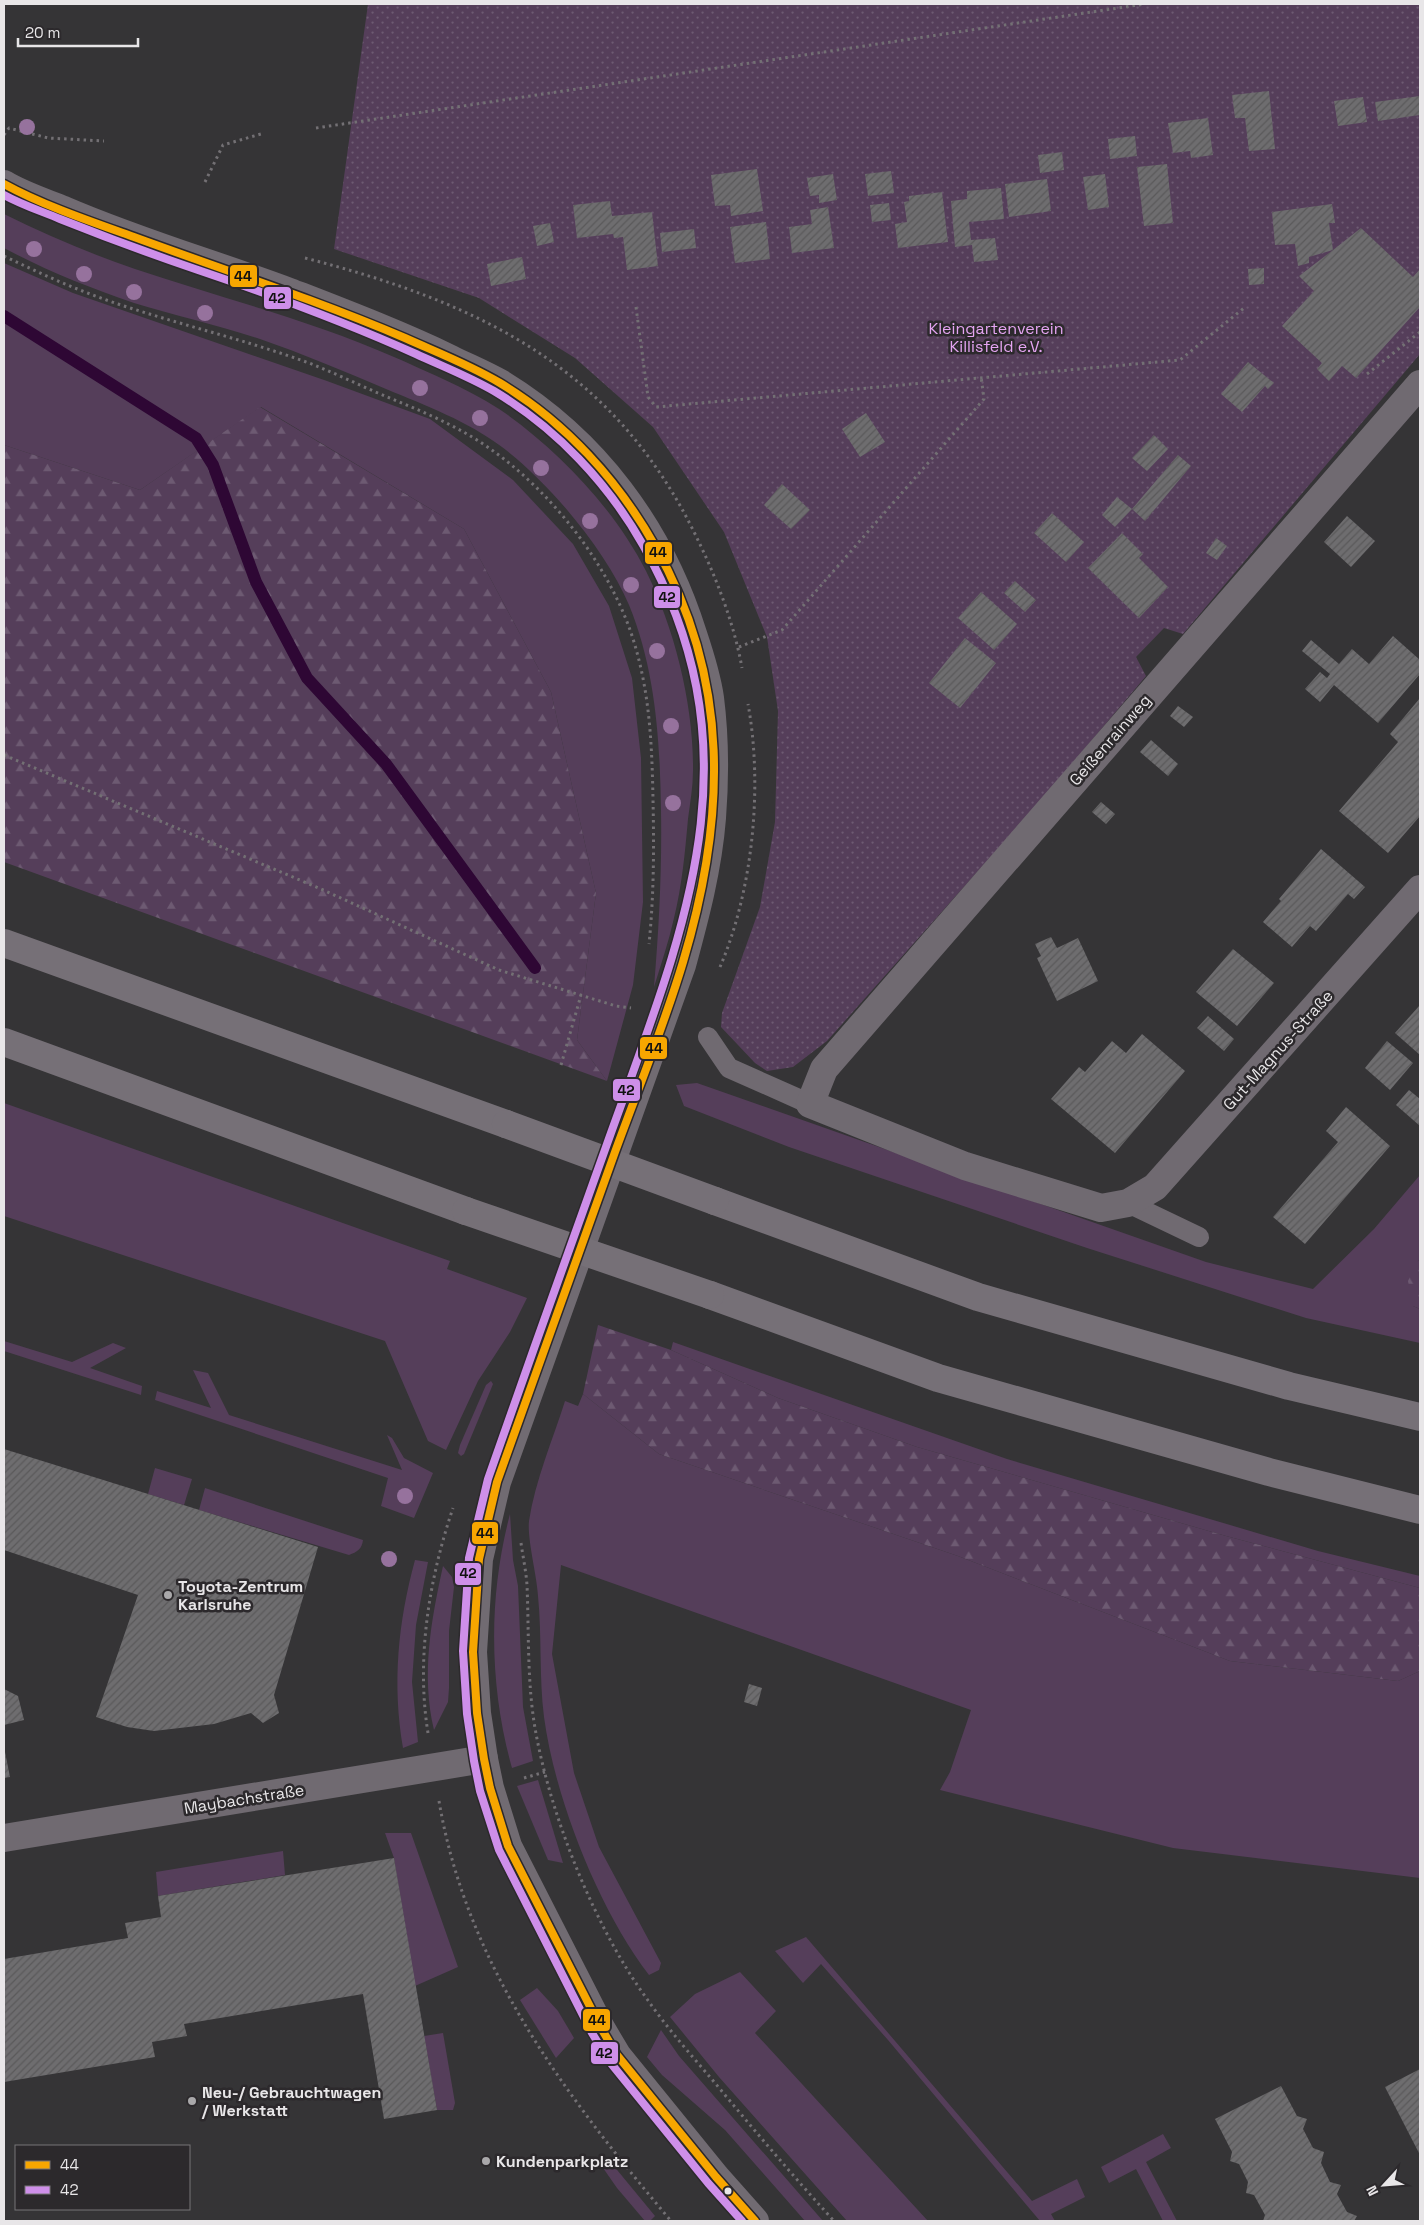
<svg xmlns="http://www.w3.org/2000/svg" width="1424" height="2225" viewBox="0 0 1424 2225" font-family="'Space Grotesk',sans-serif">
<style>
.grass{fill:#553e5a}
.forest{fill:url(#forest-firs)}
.garden{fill:url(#garden-dots)}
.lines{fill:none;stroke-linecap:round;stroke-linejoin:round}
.stream{stroke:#2e0734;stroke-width:12}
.building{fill:url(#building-hatch)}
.path{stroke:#737074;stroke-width:3;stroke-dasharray:2.5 4;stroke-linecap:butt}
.lane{stroke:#706a71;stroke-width:20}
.street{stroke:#706a71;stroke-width:28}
.secondary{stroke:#716b72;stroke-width:28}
.highway{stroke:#767077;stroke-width:28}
.highway-bridge{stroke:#767077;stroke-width:28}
.bus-1-casing{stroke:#2c292c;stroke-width:11}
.bus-2-casing{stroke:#2c292c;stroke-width:11}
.bus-1{stroke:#f7a600;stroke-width:8}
.bus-2{stroke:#ce8fe9;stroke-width:8}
.tree{fill:#96729d}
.poi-dot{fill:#a9a8aa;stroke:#2c292c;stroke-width:2}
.bus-dot{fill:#e8e6e8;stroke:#2c292c;stroke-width:2}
.labels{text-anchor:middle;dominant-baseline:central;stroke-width:5;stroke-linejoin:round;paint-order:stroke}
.park-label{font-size:16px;fill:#e5a5f2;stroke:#2c292c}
.street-label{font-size:16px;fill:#e8e6e8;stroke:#2c292c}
.poi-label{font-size:16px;font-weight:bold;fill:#e8e6e8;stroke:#2c292c;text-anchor:start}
.line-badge{stroke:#2c292c;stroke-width:2}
.pale-badge-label{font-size:14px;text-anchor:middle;font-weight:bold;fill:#111}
</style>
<defs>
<pattern id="forest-firs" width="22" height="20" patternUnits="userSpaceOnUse" patternTransform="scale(1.25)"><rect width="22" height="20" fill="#553e5a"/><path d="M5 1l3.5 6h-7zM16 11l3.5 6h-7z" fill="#6d5a72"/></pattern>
<pattern id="garden-dots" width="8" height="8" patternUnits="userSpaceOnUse" patternTransform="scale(1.25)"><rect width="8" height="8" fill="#553e5a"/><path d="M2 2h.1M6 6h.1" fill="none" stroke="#6d5a72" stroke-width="1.8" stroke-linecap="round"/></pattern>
<pattern id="building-hatch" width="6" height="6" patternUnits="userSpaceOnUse" patternTransform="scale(1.25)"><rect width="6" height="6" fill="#6e6d6f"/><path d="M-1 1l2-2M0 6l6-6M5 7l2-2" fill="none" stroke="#5a595a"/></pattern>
</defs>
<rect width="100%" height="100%" fill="#353436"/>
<g class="grass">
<path d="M4,214c42,21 87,40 131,55 86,29 175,51 259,88 34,15 81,35 111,56 55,39 110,97 141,158 29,58 48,136 47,200 0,16 -3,32 -5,48 -3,33 -6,67 -14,99 -5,23 -13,46 -20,69 5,-59 8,-117 7,-176 -1,-69 -5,-140 -32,-206 -23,-54 -79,-122 -127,-158 -35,-26 -75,-41 -116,-58 -42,-18 -83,-35 -126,-50 -42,-14 -84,-23 -126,-36 -44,-15 -89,-33 -130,-55z"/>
<path d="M4,263l69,30 254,88 103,38 83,61 60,64 36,62 23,72 9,80 2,144 -10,83 -26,96 -30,-41 19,-147 -45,-201 -87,-163 -203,-122 -121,83 -136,-45z"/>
<path d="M697,1083l509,179 107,27 61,-60 46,-54v86l-2,-1 -5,46 7,3v34l-114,-25 -219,-70 -298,-101 -105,-41 -8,-21z"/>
<path d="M4,1103l446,158 -3,8 80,29 -17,34 -32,49 -32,69 -18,-9 -43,-100 -381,-125z"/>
<path d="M4,1341l68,21 41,-19 13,5 -36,20 52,18 -1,9 -137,-44z"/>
<path d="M673,1342l334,117 311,92 102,25v12l-194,-52 -309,-89 -139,-49 -107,-48z"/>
<path d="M193,1370l15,3 21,42 173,55 -15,-35 5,3 12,20 29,15 -19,45 -33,-12 7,-28 -233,-78 2,-9 54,17z"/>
<path d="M491,1381l2,3 -2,5 -27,65 -3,2 -3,-3 2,-8 26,-60z"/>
<path d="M583,1394l76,60 299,102 272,105 168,20 22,-10v207l-247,-30 -233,-58 10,-18 21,-62 -410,-145 -9,89 22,119 25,74 62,116 -2,7 -10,5c-50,-65 -94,-176 -105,-258 -5,-40 -2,-81 -6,-121 -1,-20 -11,-57 -9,-75 6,-40 24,-82 36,-120l13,5z"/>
<path d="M155,1468l37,11 -8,26 -36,-11z"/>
<path d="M205,1488l158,52c-1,9 -6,12 -14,15l-150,-45z"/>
<path d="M510,1514l3,46 5,26 5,121 10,54 -21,7c-23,-82 -24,-171 -2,-254z"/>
<path d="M415,1560l13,2 -12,63 -4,57 6,60 -15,6c-11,-64 -5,-126 12,-188z"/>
<path d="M443,1566l9,11 2,10 -5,44v57l-1,14 -14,28c-13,-56 -3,-109 9,-164z"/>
<path d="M538,1780l25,83 -15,-3 -31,-74z"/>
<path d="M385,1833h26l47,134 -43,19 -21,-128z"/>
<path d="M283,1851l2,24 -127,21 -2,-24z"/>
<path d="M806,1937l226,264 45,-22 8,18 -34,17 4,7h-15l-152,-181 -67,-76 -18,19 -28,-32z"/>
<path d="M740,1972l36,39 -21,22 173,188h-81l-128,-144 -49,-60 25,-23z"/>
<path d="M537,1988l21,23 16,27 -18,20 -36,-58z"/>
<path d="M661,2030l18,26 144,165h-18l-80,-91 -63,-55 -15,-18z"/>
<path d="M443,2033l12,70 -2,7h-16l-13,-74z"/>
<path d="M1163,2134l8,14 -25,14 31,59h-14l-27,-52 -27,14 -8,-16z"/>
<path d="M601,2165h12l42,51 -5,5h-5l-28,-33z"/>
</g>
<g class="forest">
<path d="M260,407l204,122 87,163 45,201 -19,147 30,41 -603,-219v-417l136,45z"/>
<path d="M1418,1260l2,1v48l-7,-3 -5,-25z"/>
<path d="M598,1325l73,25 107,48 139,49 309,89 194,52v83l-22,10 -168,-20 -272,-105 -299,-102 -76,-60z"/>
</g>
<path class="garden" d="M368,4h1052v350l-237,280 -19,-6 -28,29 10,19 -97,115 -222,250 -34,26 -26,4 -12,-8 -34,-36 1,-14 38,-106 15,-85 3,-111 -11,-74 -43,-105 -71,-105 -78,-69 -96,-60 -145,-49z"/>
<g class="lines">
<path class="stream" d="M4,316l192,122 17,27 43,117 51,96 79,86 149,204"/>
</g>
<g class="building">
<path d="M1269,91l6,58 -26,2 -4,-33h-10l-3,-23z"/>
<path d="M1420,96v19l-42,6 -3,-19z"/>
<path d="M1363,97l4,25 -29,4 -4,-25z"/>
<path d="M1208,118l5,37 -22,3 -1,-7 -17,2 -5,-30z"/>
<path d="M1135,136l2,20 -27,3 -2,-20z"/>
<path d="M1062,152l2,18 -24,3 -2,-18z"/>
<path d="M1167,164l6,59 -29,3 -7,-59z"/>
<path d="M757,169l6,42 -32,5 -1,-11 -15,1 -4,-31z"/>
<path d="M891,171l3,22 -26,3 -3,-22z"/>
<path d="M833,174l4,26 -18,3v-8l-9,1 -3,-18z"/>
<path d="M1105,174l4,33 -21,3 -5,-33z"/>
<path d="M1047,179l4,32 -42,6 -4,-33z"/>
<path d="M1001,188l3,31 -35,3 2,18 24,-2 3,22 -24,2 -2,-17 -17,2 -4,-46 16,-2v-8z"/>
<path d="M942,192l6,50 -50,6 -3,-24 12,-2 -3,-20 5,-1v-5z"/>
<path d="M610,201l2,15 40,-4 6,54 -31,4 -4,-33 -9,1 -1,-4 -36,4 -4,-33z"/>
<path d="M889,203l2,17 -19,2 -2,-17z"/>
<path d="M1332,204l3,19h-6l4,27 28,-22 52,49 7,-8v38l-64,71 -14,-12 -13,15 -12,-12 5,-6 -40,-37 32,-35 -15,-15 34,-26 -24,7v6l-11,3 -3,-22 -20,1 -3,-33z"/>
<path d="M828,207l6,41 -42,5 -3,-26 23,-3 -2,-14z"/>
<path d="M766,222l4,37 -35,4 -5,-36z"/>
<path d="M550,223l4,19 -17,4 -4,-20z"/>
<path d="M694,229l2,19 -34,4 -2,-19z"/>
<path d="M522,257l4,22 -35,7 -4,-22z"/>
<path d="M1264,268v16l-15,1 -1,-16z"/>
<path d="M1248,362l26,21 -6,6 -3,-3 -23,26 -21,-18z"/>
<path d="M866,413l19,29 -25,15 -18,-28z"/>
<path d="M1154,435l14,14 -21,22 -15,-13z"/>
<path d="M1178,455l13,11 -46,55 -13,-12z"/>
<path d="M782,484l28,26 -19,19 -27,-24z"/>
<path d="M1117,497l15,12 -17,18 -13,-12z"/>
<path d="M1052,513l32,29 -18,20 -32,-29z"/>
<path d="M1347,516l28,25 -24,26 -27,-25z"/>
<path d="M1122,533l21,21 -4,4 29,29 -29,31 -51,-50z"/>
<path d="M1216,538l11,8 -10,14 -11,-7z"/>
<path d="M1015,581l21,19 -11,12 -21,-19z"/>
<path d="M981,592l36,32 -23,26 -36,-32z"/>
<path d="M1393,636l27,24v14l-42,49 -44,-38 -14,17 -15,-13 15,-17 7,6 3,-4 -28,-23 9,-11 28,24 13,-15 17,15z"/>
<path d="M965,638l31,25 -36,45 -31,-25z"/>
<path d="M1420,698v118l-32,37 -49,-42 59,-69 -8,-8z"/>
<path d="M1178,706l15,11 -9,10 -14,-11z"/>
<path d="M1151,740l27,24 -10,12 -28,-24z"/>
<path d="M1101,802l14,12 -9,10 -14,-12z"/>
<path d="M1321,849l44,38 -11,12 -6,-5 -32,37 -6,-5 -18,21 -29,-25 18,-21 -2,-2z"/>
<path d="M1051,937l6,11 21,-10 20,43 -41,20 -20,-43 4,-2 -6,-12z"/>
<path d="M1233,949l41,34 -37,43 -41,-34z"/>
<path d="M1420,1005v50l-25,-22z"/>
<path d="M1208,1016l26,23 -10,12 -27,-23z"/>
<path d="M1142,1034l43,37 -70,82 -64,-54 28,-32 6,5 27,-31 14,12z"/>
<path d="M1387,1041l26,22 -23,27 -25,-22z"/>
<path d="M1409,1090l11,9v27l-24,-21z"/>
<path d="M1346,1107l44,39 -85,98 -32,-27 65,-75 -12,-11z"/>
<path d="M4,1449l314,98 -44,148 5,18 -16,10 -12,-10 -37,11 -60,7 -27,-4 -31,-10 42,-122 -134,-45z"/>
<path d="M749,1684l13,4 -5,18 -13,-4z"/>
<path d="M4,1689l14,7 6,24 -20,5z"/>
<path d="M4,1747l6,30 -6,1z"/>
<path d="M394,1858l43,252 -53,9 -21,-125 -179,30 3,12 -35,6 3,15 -151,25v-123l124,-21 -3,-15 36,-6 -3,-21z"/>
<path d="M1420,2069v86l-35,-68z"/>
<path d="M1281,2086l16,30 10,3 -4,10 10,19 11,4 -3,11 9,19 11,3 -4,9 10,18 10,4 -3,5h-91l2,-6 -11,-20 -8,-2 2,-11 -9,-18 -9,-3 2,-9 -17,-33z"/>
</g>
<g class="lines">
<g class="path">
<path d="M316,128l829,-124"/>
<path d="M4,135l5,-7 39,10 56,3"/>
<path d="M205,182l18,-37 38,-11"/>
<path d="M4,256c37,18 75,35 114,48 63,21 128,36 191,59 23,9 46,20 69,30 38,16 77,31 111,55 65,45 126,124 147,201 14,49 16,99 17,150 1,48 1,96 -4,145"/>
<path d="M305,258c175,45 309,109 391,278 20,41 38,87 46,132"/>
<path d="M636,307l12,90 8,10 524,-47 64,-52"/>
<path d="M1367,374l53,-42"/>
<path d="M739,647l43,-17 202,-231 -3,-23"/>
<path d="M4,755l317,134 178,81 117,36 15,2"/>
<path d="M720,967c33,-77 43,-181 28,-263"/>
<path d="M561,1065l20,-70"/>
<path d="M521,1543c2,14 5,28 6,42 2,48 0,96 8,143 15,87 60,200 112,271 20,29 45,57 68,84 39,47 78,93 119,138"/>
<path d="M428,1733c-12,-74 1,-154 25,-225"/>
<path d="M524,1778l21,-6"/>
<path d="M439,1801c28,166 127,295 232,420"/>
</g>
<g class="lane">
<path d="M708,1037l21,31 81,36"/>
<path d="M1128,1203l71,34"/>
</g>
<g class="street">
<path d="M1420,384l-596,685 -14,35 155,62 136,42 27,-5 27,-16 265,-298"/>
<path d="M4,1838l480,-79"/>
</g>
<path class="secondary" d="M4,184c18,11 40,18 60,26 74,32 151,54 226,82 54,21 109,42 161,67 16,8 33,15 49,24 95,58 160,146 193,251 7,21 14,43 17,64 5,39 5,81 2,120 -4,51 -17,99 -30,147l-185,517 -18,77 -6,93 4,61 7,46 6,29 18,58 93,182 16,27 99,122 39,44"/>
<g class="highway">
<path d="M4,943l502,181"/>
<path d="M4,1042l462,169"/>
<path d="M715,1201l263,96 311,89 131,31"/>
<path d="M710,1295l228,83 331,94 151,38"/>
</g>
<g class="highway-bridge">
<path d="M506,1124l209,77"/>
<path d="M466,1211l244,84"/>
</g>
<g class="bus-1-casing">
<path id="bus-1" d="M4,184c38,21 88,38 130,53 90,33 182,63 271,101 31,14 65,27 95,45 65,39 118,97 155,163 76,134 71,272 28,416 -19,64 -45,127 -68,190 -39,110 -79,220 -118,330l-18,77 -6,93 4,61 7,46 6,29 18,58 93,182 16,27 99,122 39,44"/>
</g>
<g class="bus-2-casing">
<path id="bus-2" d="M4,195c18,10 37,16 56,24 45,18 91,35 138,51 74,25 147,52 218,84 26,12 54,23 78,37 62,37 114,92 149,154 120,212 38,392 -36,599 -40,112 -80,223 -119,335l-19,79 -6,93 4,63 7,47 6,30 19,59 93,183 17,28 99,122 34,38"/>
</g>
<use href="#bus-1" class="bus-1"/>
<use href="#bus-2" class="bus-2"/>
</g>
<g class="tree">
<circle cx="27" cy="127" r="8"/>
<circle cx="34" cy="249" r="8"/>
<circle cx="84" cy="274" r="8"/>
<circle cx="134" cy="292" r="8"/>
<circle cx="205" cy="313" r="8"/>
<circle cx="420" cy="388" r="8"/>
<circle cx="480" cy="418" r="8"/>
<circle cx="541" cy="468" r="8"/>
<circle cx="590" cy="521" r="8"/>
<circle cx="631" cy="585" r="8"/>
<circle cx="657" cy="651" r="8"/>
<circle cx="671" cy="726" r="8"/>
<circle cx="673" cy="803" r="8"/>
<circle cx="405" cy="1496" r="8"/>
<circle cx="389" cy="1559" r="8"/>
</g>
<g class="poi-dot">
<circle cx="168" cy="1595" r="5"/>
<circle cx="192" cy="2101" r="5"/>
<circle cx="486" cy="2161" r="5"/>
</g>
<circle class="bus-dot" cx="728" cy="2191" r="4.5"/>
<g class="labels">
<g class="park-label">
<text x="996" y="328">Kleingartenverein<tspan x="996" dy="18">Killisfeld e.V.</tspan></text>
</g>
<g class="street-label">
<text transform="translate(1110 740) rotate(-49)">Geißenrainweg</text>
<text transform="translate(1278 1050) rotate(-48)">Gut-Magnus-Straße</text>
<text transform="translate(244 1799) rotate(-9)">Maybachstraße</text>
</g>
<g class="poi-label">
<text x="178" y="1586">Toyota-Zentrum<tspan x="178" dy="18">Karlsruhe</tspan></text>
<text x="202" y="2092">Neu-/ Gebrauchtwagen<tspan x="202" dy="18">/ Werkstatt</tspan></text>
<text x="496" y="2161">Kundenparkplatz</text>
</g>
</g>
<g class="line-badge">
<rect x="229" y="264" width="29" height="24" rx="5" fill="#f7a600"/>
<rect x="263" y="286" width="29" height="24" rx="5" fill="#ce8fe9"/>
<rect x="644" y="541" width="29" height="24" rx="5" fill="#f7a600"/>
<rect x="653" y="585" width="28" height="24" rx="5" fill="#ce8fe9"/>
<rect x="639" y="1036" width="29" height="24" rx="5" fill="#f7a600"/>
<rect x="612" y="1078" width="29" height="24" rx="5" fill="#ce8fe9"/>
<rect x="471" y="1521" width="28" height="24" rx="5" fill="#f7a600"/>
<rect x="454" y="1562" width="28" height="24" rx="5" fill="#ce8fe9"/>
<rect x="582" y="2008" width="29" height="24" rx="5" fill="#f7a600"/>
<rect x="590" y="2041" width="29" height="24" rx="5" fill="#ce8fe9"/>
</g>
<g class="pale-badge-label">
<text x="243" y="281">44</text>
<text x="277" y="303">42</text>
<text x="658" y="557">44</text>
<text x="667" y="602">42</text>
<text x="654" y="1053">44</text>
<text x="626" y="1095">42</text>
<text x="485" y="1538">44</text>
<text x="468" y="1578">42</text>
<text x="597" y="2025">44</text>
<text x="604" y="2058">42</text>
</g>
<rect width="1424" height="2225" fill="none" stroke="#e8e6e8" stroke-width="10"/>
<rect x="15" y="2145" width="175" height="65" fill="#2c292c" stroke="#777577"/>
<rect x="25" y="2161" width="25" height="8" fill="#f7a600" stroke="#777577"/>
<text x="60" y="2170" font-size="15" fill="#e8e6e8">44</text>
<rect x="25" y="2186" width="25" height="8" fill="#ce8fe9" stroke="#777577"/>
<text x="60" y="2195" font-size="15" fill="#e8e6e8">42</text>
<g transform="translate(1384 2185) rotate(244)" stroke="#2c292c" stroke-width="4" paint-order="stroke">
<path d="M0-4L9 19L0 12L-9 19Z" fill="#e8e6e8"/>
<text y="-8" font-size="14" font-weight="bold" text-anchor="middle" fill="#e8e6e8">N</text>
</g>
<path d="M18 38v8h120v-8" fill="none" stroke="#e8e6e8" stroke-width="2.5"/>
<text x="25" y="38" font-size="15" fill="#e8e6e8" stroke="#2c292c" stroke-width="4" paint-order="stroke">20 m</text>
</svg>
